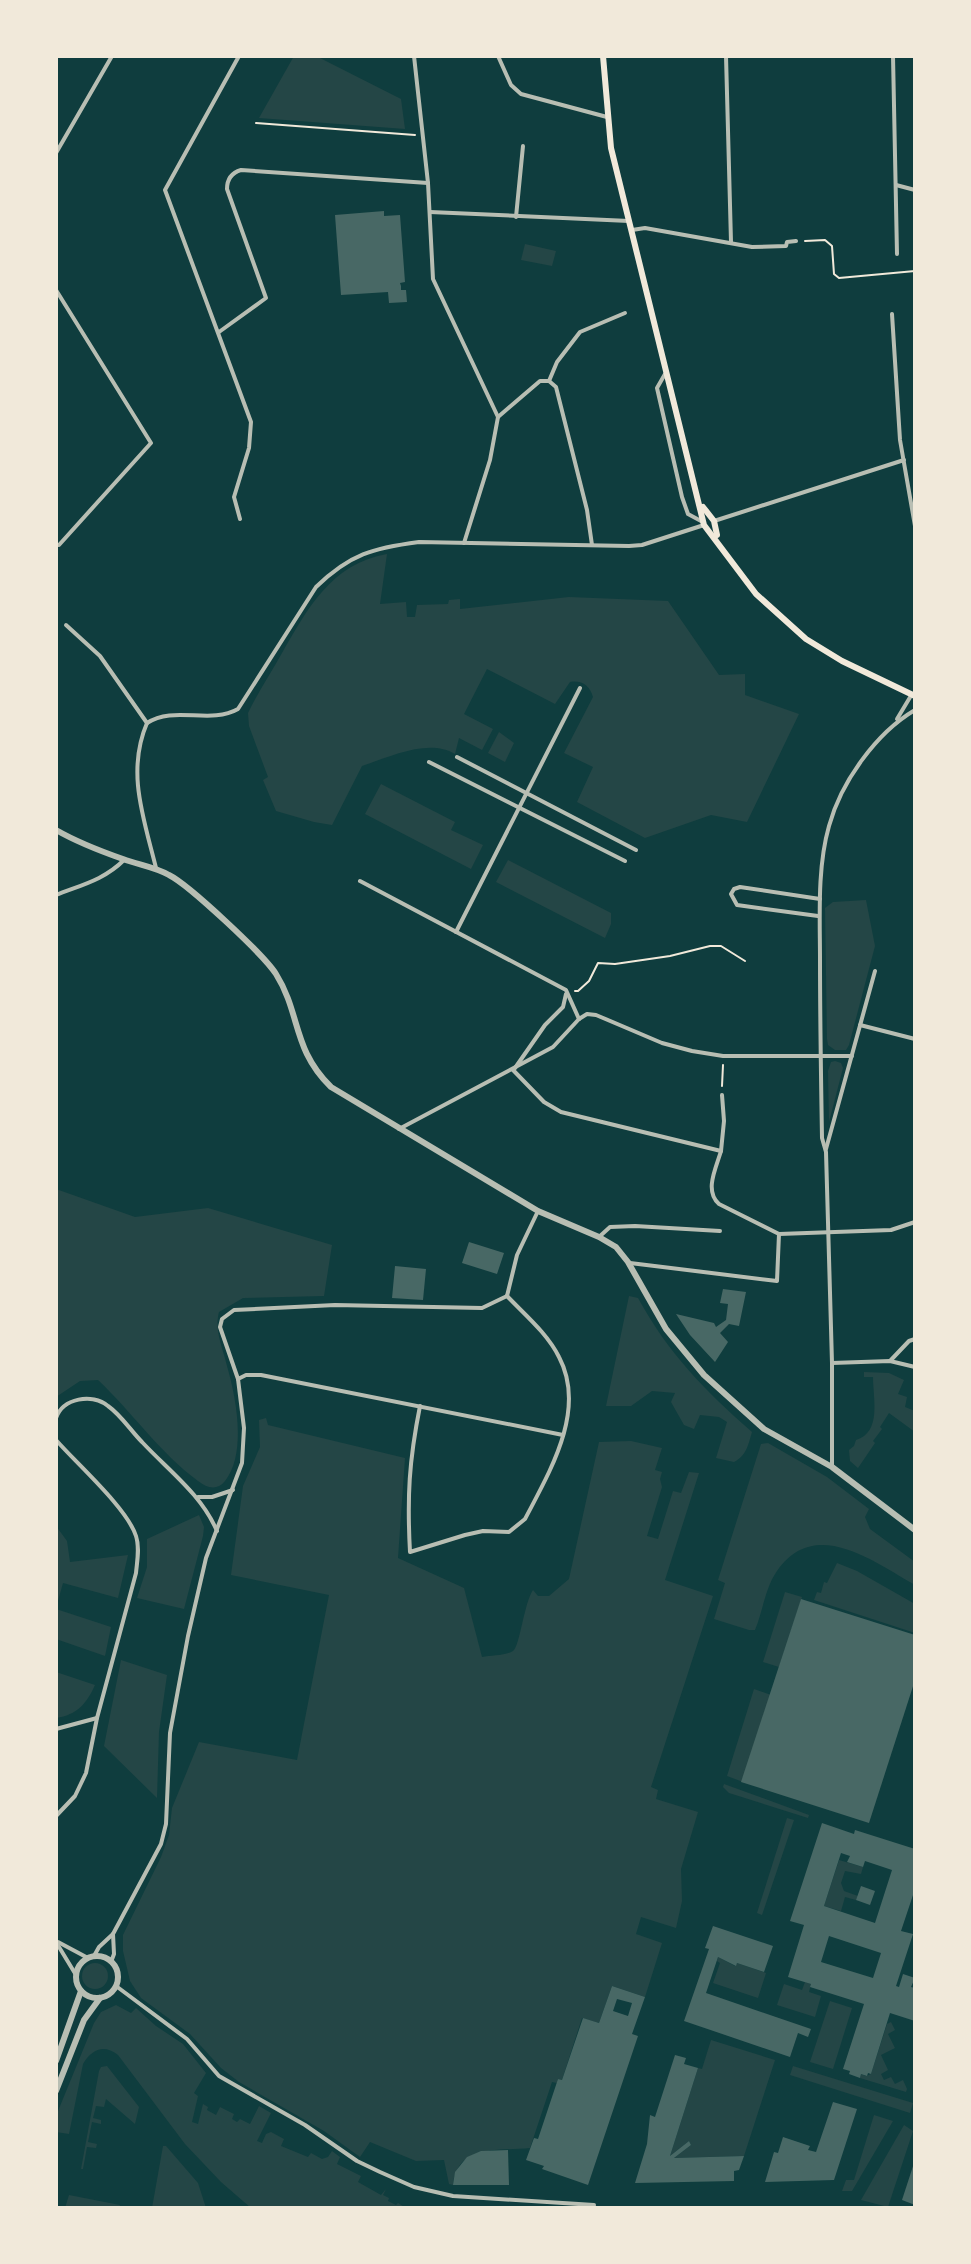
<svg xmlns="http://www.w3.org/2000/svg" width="971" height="2264" viewBox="0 0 971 2264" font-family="Helvetica,sans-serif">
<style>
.green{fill:#244646}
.building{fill:#486865;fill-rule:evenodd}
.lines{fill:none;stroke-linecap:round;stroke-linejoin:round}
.path{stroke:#f1e9da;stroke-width:2}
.minor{stroke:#b8beb3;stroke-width:4}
.tertiary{stroke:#b8beb3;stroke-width:6}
.secondary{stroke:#f1e9da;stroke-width:6}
</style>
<rect width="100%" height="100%" fill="#0f3d3e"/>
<g class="green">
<path d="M294,56h22l85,43 4,30 -146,-11z"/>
<path d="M525,244l31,7 -4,15 -31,-6z"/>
<path d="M387,554l-7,50 26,-2 1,15h8l2,-12 31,-1 1,-4 11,-1v10l109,-12 99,4 51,74 26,-1v21l54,19 -52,108 -36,-7 -66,23 -68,-36 16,-35 -29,-14 29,-56c-3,-11 -11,-17 -23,-15l-15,22 -68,-35 -23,45 29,15 -11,21 -23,-12 -4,16c-27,-16 -65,3 -93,12l-30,59 -18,-3 -38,-11 -13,-31 5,-3 -19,-51 -1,-13c10,-21 23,-40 34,-60 26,-45 49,-89 105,-99z"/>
<path d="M499,732l15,11 -9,19 -17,-9z"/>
<path d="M381,784l74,38 -4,8 32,15 -12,24 -106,-55z"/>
<path d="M508,860l103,53v11l-6,14 -109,-56z"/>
<path d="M866,900l9,46 -26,99 -3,5h-11l-7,-5 -1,-6 -2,-131 8,-6z"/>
<path d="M835,1061l6,2 2,5 -14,54 -1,-51 3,-9z"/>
<path d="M56,1189l79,28 73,-9 124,37 -8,51 -81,2 -24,14c-5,18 4,37 8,54 9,31 20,87 -2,115 -8,10 -18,7 -27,0 -38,-28 -66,-69 -100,-101l-18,1 -24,16z"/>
<path d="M629,1296l9,2c30,55 67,93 114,134 -4,13 -5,23 -18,30l-18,-4 11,-36 -8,-5 -19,-2 -6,14 -10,-4 -13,-23 4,-9 -23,-2 -21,15h-25z"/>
<path d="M864,1372l25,1 15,7 -6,14 9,3 -2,10 10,4v21l-26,-19 -9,14 2,2 -9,12 2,2 -17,25 -8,-7 -1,-11 5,-4 2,-6c26,-8 17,-41 17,-63h-9z"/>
<path d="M266,1418l2,7 137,33 -7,100 66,30 18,69c9,-2 23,-1 31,-6 7,-5 11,-48 20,-61l5,6h11l20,-17 30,-137 32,-1 31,7 -7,22 7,2 -2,7 2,8 -15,49 11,3 15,-48 8,2 8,-21 10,1 -34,107 48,16 -62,191 7,3 -2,9 42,13 -17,57 1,32 -6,27 -35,-11 -5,17 26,9 -17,54 -33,-11 -13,37 -17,-5 -20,62 -4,-1 -1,4 -5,-1 -22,66c-31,3 -73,-4 -77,37l-4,-1 -5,-24 -28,1 -46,-19 -10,15 -36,-26 -85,-49 -18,-14 -31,-34 -49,-36 -11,-17 -7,-30v-16l38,-78 8,-22 3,-27 27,-66 98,18 32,-165 -98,-20 12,-89 17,-39 -1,-27z"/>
<path d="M768,1443l59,34 42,32 -4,8 5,12 45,33v23c-41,-23 -100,-69 -138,-14 -12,17 -14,40 -22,59h-6l-35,-11 11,-36 -7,-3 43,-136z"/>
<path d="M199,1515l5,12 -1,9 -19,73 -47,-11 10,-31v-28z"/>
<path d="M56,1526l11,15 3,21 58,-7 -10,43 -55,-15 -7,25z"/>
<path d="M837,1563l20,8 58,33v29l-101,-33 3,-8 4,1 3,-11 3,1z"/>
<path d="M785,1592l17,5 -23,70 -16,-5z"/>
<path d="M56,1609l55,18 -6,29 -49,-17z"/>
<path d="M121,1660l46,15 -8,57 -2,66 -53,-52z"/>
<path d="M56,1672l39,13c-8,18 -18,30 -39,33z"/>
<path d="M754,1689l17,6 -28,87 -16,-6z"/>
<path d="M724,1784l85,31 -1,3 -79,-25 -6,-6z"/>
<path d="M787,1818l7,2 -32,95 -5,-2z"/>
<path d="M839,1860l24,7 -2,7 -16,-3 -4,12 3,8 14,5 -2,4 -11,-3 -4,14 -17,-5z"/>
<path d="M718,1957l17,9 2,-3 29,10 -8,25 -45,-15 7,-20 -3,-2z"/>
<circle cx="95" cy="1976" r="13"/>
<path d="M805,1982l6,2 -2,8 12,4 -6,21 -38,-12 7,-21 18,6z"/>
<path d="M830,2001l22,7 -19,61 -23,-7z"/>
<path d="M116,2005l15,8 5,-5 20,18 27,18 23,29 -12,20 4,3 -6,26 6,2 5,-20 5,3 -1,3 9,5 4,-8 14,7 -2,5 5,3 3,-3 10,5 9,-18 12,7 -14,28 5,2 4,-9 5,-2 13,7 -3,7 27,11 3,-4 11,6 6,-2 4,-6 8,6 -3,7 24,12 -3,6 23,13 5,-6 -3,6 6,3 -1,3 8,4 2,-2 8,5h-155l-30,-26 -36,-38 -67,-89c-14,-11 -26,-6 -35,9l-14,70 -13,-2v-16l38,-93 7,-11z"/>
<path d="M891,2022l4,8 -7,4 7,14 -14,7 7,15 -7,4 3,6 7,-3 4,7 8,-4 4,9 -1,3 -46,-14 1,-4 5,2 5,-2 16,-50z"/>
<path d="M711,2040l64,20 -31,96 -70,2 17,-13 -2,-4 -19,15 28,-88 4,1z"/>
<path d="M107,2066l32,41 -4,17 -29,-25 -2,8 -8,-1 -3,12 8,2v4l-9,-2 -4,20 9,2 -1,4 -9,-1 -4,22h-2l18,-98 2,-4z"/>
<path d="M793,2066l120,37 -3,10 -120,-38z"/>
<path d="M874,2115l19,6 -41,70h-10l4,-11h8z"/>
<path d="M904,2125l9,6 -25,76 -27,-7z"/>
<path d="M163,2146h3l32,37 8,25h-54z"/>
<path d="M69,2195l51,10 -1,3h-54z"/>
</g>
<g class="building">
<path d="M384,211v5l16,-1 5,67 -5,1 1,3v4h5l1,12 -18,1 -1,-11 -47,3 -6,-80z"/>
<path d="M469,1242l35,11 -7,21 -35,-11z"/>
<path d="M395,1266l31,3 -3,31 -31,-2z"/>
<path d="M723,1289l23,3 -7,34 -10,-2 -9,9 8,9 -13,20 -25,-27 -14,-21 38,9 2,4 10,-7 2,-16 -8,-1z"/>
<path d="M801,1599l114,36v45l-46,143 -128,-41z"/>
<path d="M822,1823l32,11 1,-4 60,19v40l-14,42 12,3 -17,52 3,1 4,-13 12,4 -4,9 4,1v33l-25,-8 -19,61 -3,-1 -1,3 -6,-2 -1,4 -11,-4 1,-3 -7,-2 21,-65 -54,-17 1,-3 -23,-7 16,-52 -14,-4zM841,1853l9,3 -3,6 16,5 2,-6 27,9 -17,53 -51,-17zM829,1936l52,17 -8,25 -52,-16z"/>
<path d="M861,1886l14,5 -5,14 -14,-5z"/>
<path d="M713,1926l60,20 -9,26 -27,-9 -1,3 -18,-9 -12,36 105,36 -3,8 -10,-4 -8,24 -106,-36 25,-72 -4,-1z"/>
<path d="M612,1986l33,11 -13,37 6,2 -50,149 -46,-16 2,-3 -18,-6 8,-22 4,1 20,-60 4,1 21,-62 16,5zM617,1999l15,4 -4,13 -15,-5z"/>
<path d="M675,2055l11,3 -2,6 14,4 -28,88 19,-15 2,4 -17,13 70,-2 -5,14 -5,1v10l-99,2 12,-39 3,-29 5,2z"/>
<path d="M833,2102l24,7 -23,71 -69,2 9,-30 4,1 5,-16 27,9 -2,4 8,2z"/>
<path d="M508,2150l1,35h-56l2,-13 12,-15 14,-6z"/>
<path d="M915,2160v45l-13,-5z"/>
</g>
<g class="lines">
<g class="path">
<path d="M256,123l159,12"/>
<path d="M805,241l20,-1 7,6 2,28 5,4 76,-7"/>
<path d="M575,991h3l11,-10 9,-18 17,1 55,-8 40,-10h11l24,15"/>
<path d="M722,1086l1,-21"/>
</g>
<g class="minor">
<path d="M239,56l-74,134 86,232 -2,26 -15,49 6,22"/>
<path d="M414,56l14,127 5,96 65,138 -8,43 -26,83"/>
<path d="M498,56l13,29 10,9 86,23"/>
<path d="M726,56l5,186"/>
<path d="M893,56l4,198"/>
<path d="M56,153l56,-97"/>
<path d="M896,185l19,5"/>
<path d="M430,212l199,9"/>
<path d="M516,217l7,-71"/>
<path d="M632,230l13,-2 107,19 34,-1 1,-4 9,-1"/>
<path d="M56,290l95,153 -92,102"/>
<path d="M892,314l8,126 15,86"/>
<path d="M219,332l47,-34 -39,-109c0,-10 4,-16 14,-19l187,13"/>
<path d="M665,374l-8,14 25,109 6,17 13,7"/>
<path d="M549,381l8,-19 23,-30 45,-19"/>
<path d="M498,417l42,-36h9l7,6 31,123 5,35"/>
<path d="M714,521l190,-61"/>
<path d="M66,625l34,31 47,67"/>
<path d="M897,719l15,-25"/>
<path d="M147,723c27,-18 63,2 91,-14l78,-122c34,-33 57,-39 103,-45l210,4 13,-1 62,-20"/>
<path d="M147,723c-21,49 -3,96 9,145"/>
<path d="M457,757l179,93"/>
<path d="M429,762l196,99"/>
<path d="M360,881l206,109 13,29"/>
<path d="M56,895c25,-10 48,-15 68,-35"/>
<path d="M818,916l-81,-11 -6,-11 3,-5 6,-2 80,12"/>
<path d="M456,932l124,-244"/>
<path d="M579,1019l8,-5 9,1 66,28 30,8 31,5h129"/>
<path d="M860,1025l55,14"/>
<path d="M515,1068l30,-43 18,-18 3,-13"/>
<path d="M513,1070l31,32 17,10 160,39 3,-30 -2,-26"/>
<path d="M399,1129l154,-82 26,-28"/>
<path d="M826,1149l49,-178"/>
<path d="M721,1151c-5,17 -17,40 -2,53l60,30 112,-4 24,-8"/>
<path d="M599,1237l11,-10 25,-1 85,5"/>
<path d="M630,1263l147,18 2,-47"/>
<path d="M507,1296l10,-41 21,-44"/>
<path d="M890,1361l19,-20 6,-2"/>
<path d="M832,1363l58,-2 25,6"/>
<path d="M238,1379l8,-4h15l302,60"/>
<path d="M420,1406c-11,55 -13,91 -10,146l55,-17 18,-4 26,1 16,-13c25,-48 62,-109 34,-162 -12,-24 -34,-42 -52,-61"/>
<path d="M56,1418c7,-20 36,-25 52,-12 13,9 23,25 34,36 27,29 59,52 75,89"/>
<path d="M56,1440c21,24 71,68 80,96 4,12 1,25 0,37l-39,145 -11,55 -11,23 -19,20"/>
<path d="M832,1467v-104l-6,-211 -4,-14c-1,-59 -2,-118 -2,-178 0,-43 -3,-92 9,-134 12,-44 47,-93 86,-116"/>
<path d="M198,1497h14l21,-7"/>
<path d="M56,1729l41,-11"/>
<path d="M56,1942l20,33"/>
<path d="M58,1942l30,16"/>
<path d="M94,1956l5,-9 14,-13 48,-90 5,-20 4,-91 18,-97 18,-78 36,-95 2,-35 -6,-49 -18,-52 2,-8 12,-9 101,-5 147,3 25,-12"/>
<path d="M111,1962l3,-8 -1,-20"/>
<path d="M116,1986l71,53 32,37 86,49 52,36 23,11 34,15 39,9 141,9"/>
</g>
<g class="tertiary">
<path d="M56,830c21,12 44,21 67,29 16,6 32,8 46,16 20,10 95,80 107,99 25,40 16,75 55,113l207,124 61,26 17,10 12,15 38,67 38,46 60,54 68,38 83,63"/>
<circle cx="97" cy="1977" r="21"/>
<path d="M56,2061l25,-70"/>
<path d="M56,2091l28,-71 16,-22"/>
</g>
<g class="secondary">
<path d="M603,56l8,92 93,377 52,69 50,45 36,22 73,35"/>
<path d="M703,507l11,14 3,14"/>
</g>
</g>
<rect width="971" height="2264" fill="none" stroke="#f1e9da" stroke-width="116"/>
</svg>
